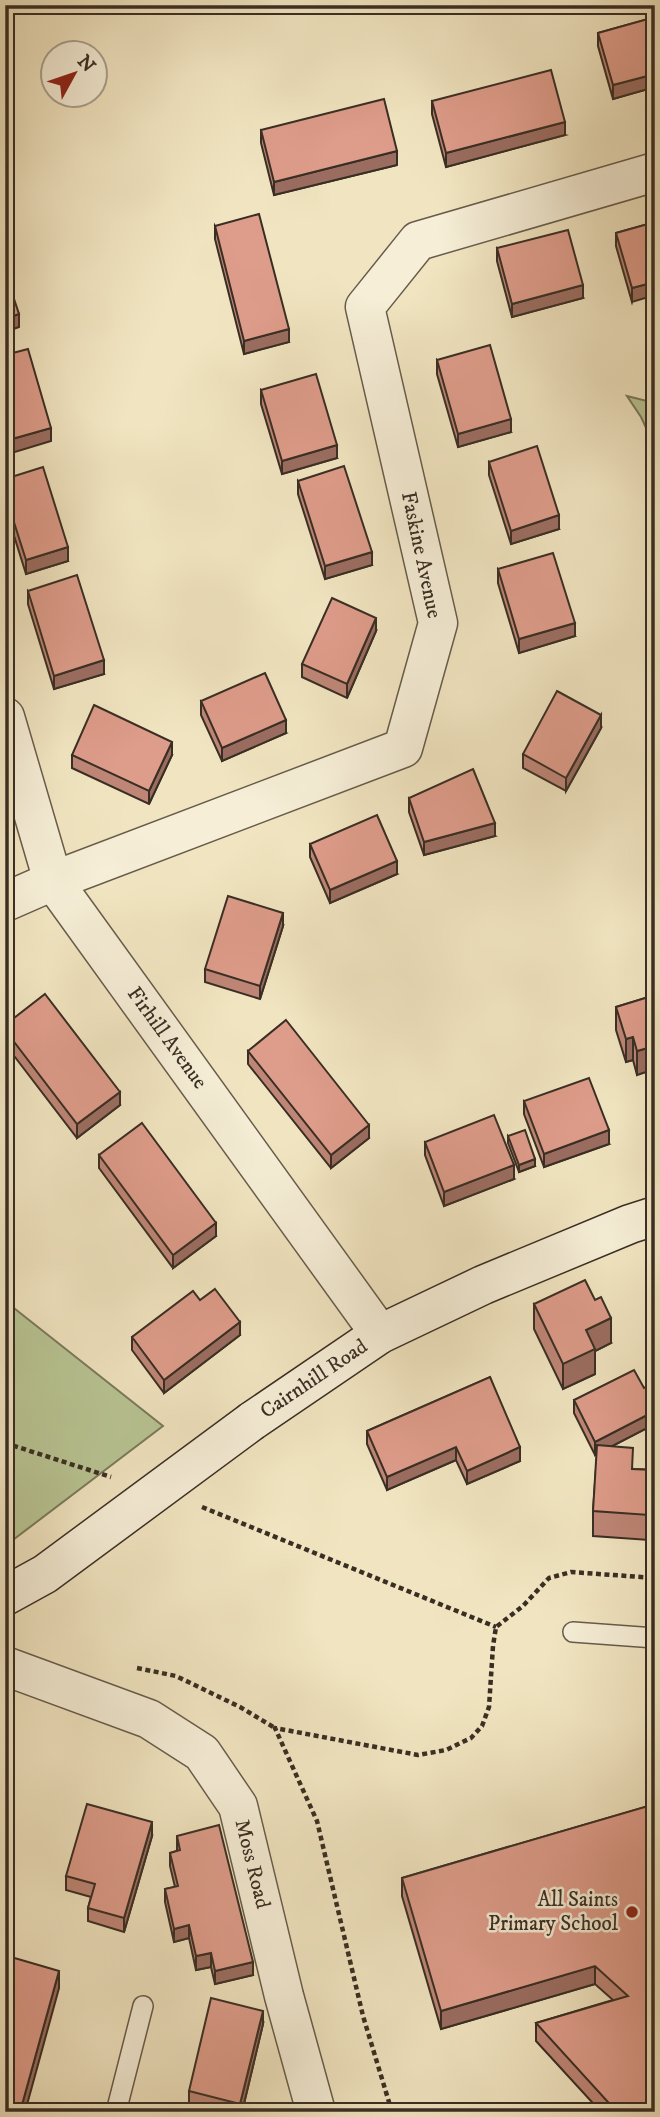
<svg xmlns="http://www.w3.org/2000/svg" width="660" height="2117" viewBox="0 0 660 2117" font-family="'IM FELL DW Pica',serif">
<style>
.green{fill:#b9c594;stroke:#797a5c;stroke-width:2}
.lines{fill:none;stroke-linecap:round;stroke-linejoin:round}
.lane-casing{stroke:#675c4b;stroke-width:22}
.street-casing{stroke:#675c4b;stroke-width:41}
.secondary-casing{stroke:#392e24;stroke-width:41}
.path{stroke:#392e24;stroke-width:4.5;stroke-dasharray:5 3.5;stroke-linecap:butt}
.lane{stroke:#f6eed7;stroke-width:19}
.street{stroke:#f6eed7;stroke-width:38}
.secondary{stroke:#f6eed7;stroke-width:38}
.secondary-bridge-casing{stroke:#392e24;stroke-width:41;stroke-linecap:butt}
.secondary-bridge{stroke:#f6eed7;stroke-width:38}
.wall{fill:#bf8677;stroke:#392e24;stroke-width:2}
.shaded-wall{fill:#9b6d61;stroke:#392e24;stroke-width:2}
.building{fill:#de9c8a;stroke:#392e24;stroke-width:2}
.poi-dot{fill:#8f2418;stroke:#f6eed7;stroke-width:2.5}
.labels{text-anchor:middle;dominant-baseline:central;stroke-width:5;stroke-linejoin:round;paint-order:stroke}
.street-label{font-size:21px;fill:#392e24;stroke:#f6eed7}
.poi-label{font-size:21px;fill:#392e24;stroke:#f6eed7;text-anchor:end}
</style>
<rect width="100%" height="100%" fill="#f1e5c1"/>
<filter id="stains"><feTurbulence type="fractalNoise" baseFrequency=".00286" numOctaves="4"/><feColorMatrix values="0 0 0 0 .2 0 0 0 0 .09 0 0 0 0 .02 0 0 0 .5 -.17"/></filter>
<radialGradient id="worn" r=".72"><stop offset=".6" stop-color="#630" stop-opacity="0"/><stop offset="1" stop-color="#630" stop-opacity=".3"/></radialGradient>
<g class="green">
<path d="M627,396l28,7v44l-14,-30z"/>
<path d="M5,1301l158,125 -158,120z"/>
</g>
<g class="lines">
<g class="lane-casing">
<g id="lane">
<path d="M573,1632l82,6"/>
<path d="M116,2112l27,-106"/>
</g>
</g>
<g class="street-casing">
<g id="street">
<path d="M5,717l48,164 327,453"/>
<path d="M5,902l48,-21 350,-133 35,-125 -73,-316 53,-66 237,-69"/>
<path d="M5,1666l144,53 53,34 36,53 46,190 32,116"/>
</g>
</g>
<g class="secondary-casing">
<path id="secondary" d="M252,1421l128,-87 103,-49 147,-61 25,-8"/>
</g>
<g class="path">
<path d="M5,1443l106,34"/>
<path d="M202,1507l294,120"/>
<path d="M137,1668l39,8 64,31 35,21"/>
<path d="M392,2112l-29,-96 -46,-195 -42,-93 143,27 28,-5 25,-12 11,-12 7,-19 4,-61 3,-19 27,-21 26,-28 22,-6 84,6"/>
</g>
<use href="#lane" class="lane"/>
<use href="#street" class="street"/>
<use href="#secondary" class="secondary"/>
<g class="secondary-bridge-casing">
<path id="secondary-bridge" d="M5,1596l40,-22 207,-153"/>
</g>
<use href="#secondary-bridge" class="secondary-bridge"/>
</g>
<g class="wall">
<path d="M655,17v70l-42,12 -15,-53v-13z"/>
<path d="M432,101l133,34 -119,32 -14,-53z"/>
<path d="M261,130l136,35 -123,30 -13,-52z"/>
<path d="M655,222l-23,80 -16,-56v-13z"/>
<path d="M215,226l74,116 -45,12 -29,-115z"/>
<path d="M497,248l86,50 -71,19 -15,-56z"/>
<path d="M437,360l74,72 -53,15 -21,-73z"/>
<path d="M261,390l76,68 -55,16 -21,-70z"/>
<path d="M489,462l70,67 -48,15 -22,-69z"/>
<path d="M5,479l63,82 -42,13 -21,-67z"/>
<path d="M298,481l74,84 -47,14 -27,-85z"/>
<path d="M498,569l77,67 -56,17 -21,-70z"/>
<path d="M28,591l76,83 -50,15 -26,-85z"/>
<path d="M376,631l-29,67 -45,-21v-13z"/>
<path d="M201,701l85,32 -64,28 -21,-46z"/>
<path d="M601,728l-35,63 -43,-23v-14z"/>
<path d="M72,755h100l-23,49 -77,-36z"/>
<path d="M409,798l86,38 -71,19 -15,-43z"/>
<path d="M310,844l87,30 -67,29 -20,-46z"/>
<path d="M283,926l-23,73 -55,-17v-13z"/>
<path d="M655,995l-18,80 -4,-15 -7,2 -10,-32v-23z"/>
<path d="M5,1025l115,80 -43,33 -72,-94z"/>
<path d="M248,1051l121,87 -38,30 -83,-104z"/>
<path d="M524,1101l85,43 -65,23 -20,-53z"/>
<path d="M508,1136l27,30 -16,6 -11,-29z"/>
<path d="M425,1142l89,37 -70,27 -19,-51z"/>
<path d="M99,1155l117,81 -43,32 -74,-100z"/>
<path d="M200,1300l40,35 -76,58 -32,-43v-13z"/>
<path d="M534,1304l77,39 -16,8v23l-32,15 -29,-60z"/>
<path d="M490,1377l30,84 -53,23 -11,-24 -69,30 -20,-46v-13z"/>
<path d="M644,1388l11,12v24l-43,22 21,23 22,1v49h-4l-2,21 -56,-4v-25l4,-57 -2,1 -21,-42v-13z"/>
<path d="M655,1804v308h-54l-65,-71v-18l77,-23 -18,-16 -154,45 -39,-133v-18z"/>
<path d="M152,1836l-28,96 -36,-11v-13l3,-11 -25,-7v-14z"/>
<path d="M177,1836l76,139 -38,9 -4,-17 -15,3 -7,-32 -15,4 -9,-40v-13l10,-2 -5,-21v-13l7,-2z"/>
<path d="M263,2024l-21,88h-22l-31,-8v-13z"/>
</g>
<g class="shaded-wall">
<path d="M655,74v13l-42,12v-14z"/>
<path d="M565,122v13l-119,32v-14z"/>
<path d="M397,151v14l-123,30v-13z"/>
<path d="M655,282v13l-23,7v-14z"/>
<path d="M583,285v13l-71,19v-13z"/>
<path d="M19,314v13l-14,5v-13z"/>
<path d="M289,329v13l-45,12v-13z"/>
<path d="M511,419v13l-53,15v-13z"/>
<path d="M51,428v13l-46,14v-14z"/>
<path d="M337,445v13l-55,16v-13z"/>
<path d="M559,515v14l-48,15v-13z"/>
<path d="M68,547v14l-42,13v-14z"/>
<path d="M372,552v13l-47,14v-13z"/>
<path d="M376,618v13l-29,67v-14z"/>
<path d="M575,623v13l-56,17v-14z"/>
<path d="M104,660v14l-50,15v-13z"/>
<path d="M601,715v13l-35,63v-13z"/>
<path d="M286,720v13l-64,28v-13z"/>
<path d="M172,742v13l-23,49v-13z"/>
<path d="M495,823v13l-71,19v-13z"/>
<path d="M397,861v13l-67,29v-13z"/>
<path d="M283,913v13l-23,73v-13z"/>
<path d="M633,1037v23l-7,2v-23z"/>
<path d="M655,1046v23l-18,6v-24z"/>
<path d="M120,1092v13l-43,33v-14z"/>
<path d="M369,1125v13l-38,30v-13z"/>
<path d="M609,1130v14l-65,23v-13z"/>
<path d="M535,1159v7l-16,6v-7z"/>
<path d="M514,1165v14l-70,27v-14z"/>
<path d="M216,1223v13l-43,32v-13z"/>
<path d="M611,1318v25l-16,8v23l-32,15v-25l23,-34z"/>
<path d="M240,1322v13l-76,58v-13z"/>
<path d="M655,1411v13l-60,31v-13z"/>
<path d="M456,1447v13l-69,30v-13z"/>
<path d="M520,1447v14l-53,23v-13z"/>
<path d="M651,1494v25l-2,21v-25z"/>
<path d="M152,1822v14l-28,96v-14z"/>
<path d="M189,1925v13l-15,4v-13z"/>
<path d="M211,1953v14l-15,3v-14z"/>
<path d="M253,1962v13l-38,9v-13z"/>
<path d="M595,1966v18l-154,45v-18z"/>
<path d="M59,1971v17l-34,124h-5z"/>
<path d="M263,2011v13l-21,88h-2v-8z"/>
</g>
<g class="building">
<path d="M655,17v57l-42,11 -15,-52z"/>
<path d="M551,70l14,52 -119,31 -14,-52z"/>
<path d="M384,99l13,52 -123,31 -13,-52z"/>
<path d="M259,214l30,115 -45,12 -29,-115z"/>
<path d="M655,222v60l-23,6 -16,-55z"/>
<path d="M568,230l15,55 -71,19 -15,-56z"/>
<path d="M5,272l14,42 -14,5z"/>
<path d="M490,345l21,74 -53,15 -21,-74z"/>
<path d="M28,349l23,79 -46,13v-86z"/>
<path d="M316,374l21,71 -55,16 -21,-71z"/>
<path d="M537,446l22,69 -48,16 -22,-69z"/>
<path d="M344,466l28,86 -47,14 -27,-85z"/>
<path d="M43,467l25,80 -42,13 -21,-66v-15z"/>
<path d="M553,553l22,70 -56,16 -21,-70z"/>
<path d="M77,575l27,85 -50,16 -26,-85z"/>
<path d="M332,598l44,20 -29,66 -45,-20z"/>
<path d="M265,673l21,47 -64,28 -21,-47z"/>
<path d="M557,691l44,24 -35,63 -43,-24z"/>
<path d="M94,705l78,37 -23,49 -77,-36z"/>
<path d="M473,769l22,54 -71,19 -15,-44z"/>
<path d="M377,815l20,46 -67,29 -20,-46z"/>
<path d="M228,896l55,17 -23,73 -55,-17z"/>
<path d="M45,994l75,98 -43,32 -72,-94v-5z"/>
<path d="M655,995v51l-18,5 -4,-14 -7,2 -10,-32z"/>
<path d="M286,1020l83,105 -38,30 -83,-104z"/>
<path d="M589,1078l20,52 -65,24 -20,-53z"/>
<path d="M494,1115l20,50 -70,27 -19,-50z"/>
<path d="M142,1123l74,100 -43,32 -74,-100z"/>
<path d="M525,1130l10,29 -16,6 -11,-29z"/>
<path d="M585,1280l10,20 6,-3 10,21 -25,12 9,19 -32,15 -29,-60z"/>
<path d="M215,1289l25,33 -76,58 -32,-43 61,-46 7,9z"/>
<path d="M634,1370l10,18 4,-2 7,14v11l-60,31 -21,-42z"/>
<path d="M490,1377l30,70 -53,24 -11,-24 -69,30 -20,-46z"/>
<path d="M597,1445l36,3 -1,21 23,1v24h-4l-2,21 -56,-4z"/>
<path d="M87,1804l65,18 -28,96 -36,-10 7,-24 -29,-8z"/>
<path d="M655,1804v308h-38l-81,-89 92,-27 -33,-30 -154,45 -39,-133z"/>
<path d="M219,1825l34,137 -38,9 -4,-18 -15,3 -7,-31 -15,4 -9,-40 13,-3 -8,-33 10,-3 -3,-14z"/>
<path d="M11,1957l48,14 -39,141h-15v-134z"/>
<path d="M211,1998l52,13 -23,93 -51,-13z"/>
</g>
<circle class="poi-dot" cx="632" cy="1912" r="7"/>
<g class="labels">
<g class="street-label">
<text transform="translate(421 555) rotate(78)">Faskine Avenue</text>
<text transform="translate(167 1038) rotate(54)">Firhill Avenue</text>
<text transform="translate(314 1379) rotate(-34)">Cairnhill Road</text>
<text transform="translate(252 1864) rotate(76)">Moss Road</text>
</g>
<g class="poi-label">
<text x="618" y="1900">All Saints<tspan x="618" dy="24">Primary School</tspan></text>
</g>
</g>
<rect width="660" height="2117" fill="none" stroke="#f1e5c1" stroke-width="28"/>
<rect x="7" y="7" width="646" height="2103" fill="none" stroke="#392e24" stroke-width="3.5"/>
<rect x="14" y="14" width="632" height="2089" fill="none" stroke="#392e24" stroke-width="2"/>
<g transform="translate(74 74) rotate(50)"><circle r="33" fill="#f6eed7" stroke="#aaa18f" stroke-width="2"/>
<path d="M0-5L12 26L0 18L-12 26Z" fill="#8f2418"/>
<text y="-10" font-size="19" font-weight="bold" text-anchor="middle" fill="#392e24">N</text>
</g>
<rect width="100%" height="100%" filter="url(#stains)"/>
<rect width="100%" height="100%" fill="url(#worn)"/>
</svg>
